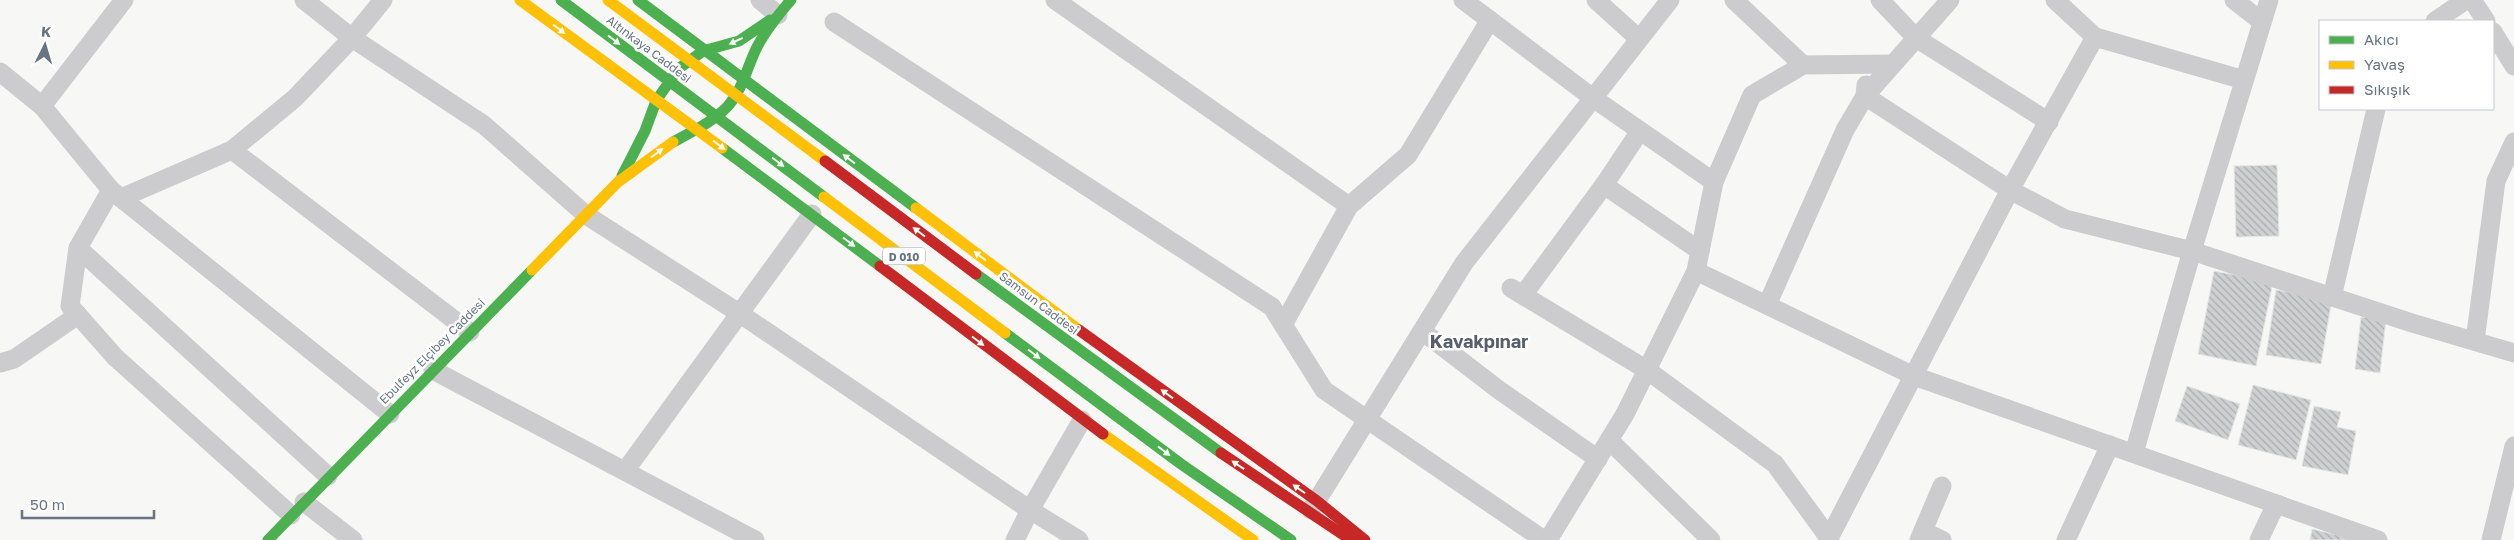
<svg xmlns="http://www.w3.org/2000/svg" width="2514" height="540" viewBox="0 0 2514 540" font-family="'Golos Text',sans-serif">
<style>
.building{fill:url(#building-back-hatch);stroke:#e6e6e6}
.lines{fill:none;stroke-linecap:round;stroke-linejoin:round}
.street{stroke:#ccccce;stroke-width:19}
.fast{stroke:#4caf50;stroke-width:11}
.slow{stroke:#ffc107;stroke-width:11}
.jam{stroke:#c62828;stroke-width:11}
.oneway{fill:#f6fbf6}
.labels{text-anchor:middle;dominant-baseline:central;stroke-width:5;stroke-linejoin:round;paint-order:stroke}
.shield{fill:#fff;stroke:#959eaa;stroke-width:1}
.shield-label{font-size:11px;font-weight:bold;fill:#687485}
.street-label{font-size:12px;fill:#687485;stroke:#fff}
.district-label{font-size:18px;font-weight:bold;fill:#565f6b;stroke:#fff}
</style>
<defs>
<pattern id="building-back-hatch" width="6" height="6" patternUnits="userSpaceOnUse" patternTransform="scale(1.25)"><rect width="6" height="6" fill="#cfd0d1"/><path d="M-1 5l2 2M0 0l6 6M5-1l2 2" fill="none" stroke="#acadaf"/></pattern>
</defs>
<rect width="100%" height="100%" fill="#f7f7f6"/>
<g class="building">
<path d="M2277,165l2,71 -43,1 -2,-71z"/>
<path d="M2214,271l59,11 -17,84 -58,-12z"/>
<path d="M2276,290l56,9 -11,65 -55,-9z"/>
<path d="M2361,317l25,2 -6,54 -25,-4z"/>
<path d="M2253,385l58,15 -15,60 -58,-15z"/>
<path d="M2187,386l53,18 -12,36 -53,-19z"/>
<path d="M2314,406l27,6 -4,15 19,4 -8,44 -46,-9z"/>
<path d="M2312,529l46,11h-48z"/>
</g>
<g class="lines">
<g class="street">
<path d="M304,0l48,38 132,87 102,90 153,98 291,197 49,30"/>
<path d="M760,0l18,15"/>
<path d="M1055,0l294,206"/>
<path d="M1463,0l130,98 121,84"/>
<path d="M1596,0l43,39"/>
<path d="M1734,0l69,65"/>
<path d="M1880,0l36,38 133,84"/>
<path d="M1950,0l-85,96 145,94 55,29 127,32 220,72 102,30"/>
<path d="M2055,0l40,37 149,43"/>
<path d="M2234,0l27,21"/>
<path d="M2472,0l14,21"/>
<path d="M2435,21l31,-21"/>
<path d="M834,22l438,285 52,83 220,150"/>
<path d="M2493,32l21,34"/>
<path d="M0,72l42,34 69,84 279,224"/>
<path d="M42,106l82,-106"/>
<path d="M232,150l238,182"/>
<path d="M1604,185l96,66"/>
<path d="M111,190l-33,58 -8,58 45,51 176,158"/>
<path d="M121,198l111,-48 63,-52 57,-60 31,-38"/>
<path d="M78,248l250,228"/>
<path d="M1696,271l218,105 464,164"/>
<path d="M1511,288l136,82 128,94 54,74"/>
<path d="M1523,295l81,-110 36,-54"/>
<path d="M2332,297l44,-188"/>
<path d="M1767,305l78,-175 20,-34 1,-11"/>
<path d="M1283,325l66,-119 59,-51 82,-135"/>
<path d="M1422,331l77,59 99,69"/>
<path d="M2475,341l21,-160 18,-39"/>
<path d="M0,363l14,-4 64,-44"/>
<path d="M433,370l322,170"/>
<path d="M1609,440l102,100"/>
<path d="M2134,453l58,-202 77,-251"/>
<path d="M625,471l187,-257"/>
<path d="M304,502l49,38"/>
<path d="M1311,510l153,-247 206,-263"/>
<path d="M1923,531l19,9"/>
<path d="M1015,540l15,-30 52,-90"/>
<path d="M1548,540l77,-126 71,-143 18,-89 38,-87 51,-30 90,-1"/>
<path d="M1828,540l182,-350 85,-153"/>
<path d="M1919,540l23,-54"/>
<path d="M2066,540l44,-95"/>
<path d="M2259,540l17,-36"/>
<path d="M2491,540l23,-94"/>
</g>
<g class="fast">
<path d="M561,0l263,197"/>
<path d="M638,0l278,208"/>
<path d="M673,142c18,-10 40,-20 55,-36 15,-17 19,-39 29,-59 9,-17 21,-32 34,-47"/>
<path d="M722,148l158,118"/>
<path d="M622,176l23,-45 11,-30 22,-32 25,-18 36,-10 31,-21"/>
<path d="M976,274l245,179"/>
<path d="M1005,333l176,131 110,76"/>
<path d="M268,540l264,-270"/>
</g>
<g class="slow">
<path d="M520,0l202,148"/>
<path d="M608,0l217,161"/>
<path d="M824,197l181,136"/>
<path d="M916,208l163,122"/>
<path d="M532,270l86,-88 55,-40"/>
<path d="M1103,434l150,106"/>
</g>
<g class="jam">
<path d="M825,161l151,113"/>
<path d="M880,266l223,168"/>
<path d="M1079,330l238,171 48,39"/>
<path d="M1221,453l130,87"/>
</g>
</g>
<defs><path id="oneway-solid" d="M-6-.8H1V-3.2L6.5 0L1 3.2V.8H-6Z" transform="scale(1.25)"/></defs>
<g class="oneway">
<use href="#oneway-solid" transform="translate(559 29) rotate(37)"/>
<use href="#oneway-solid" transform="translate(614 40) rotate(37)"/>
<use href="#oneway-solid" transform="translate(736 41) rotate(155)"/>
<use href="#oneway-solid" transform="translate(719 145) rotate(37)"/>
<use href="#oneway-solid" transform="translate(657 153) rotate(-37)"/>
<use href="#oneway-solid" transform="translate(849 159) rotate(-143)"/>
<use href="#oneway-solid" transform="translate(778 162) rotate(37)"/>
<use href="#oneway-solid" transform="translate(919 232) rotate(-143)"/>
<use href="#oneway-solid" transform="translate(849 242) rotate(37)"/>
<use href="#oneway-solid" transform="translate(980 256) rotate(-143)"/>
<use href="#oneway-solid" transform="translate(978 341) rotate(37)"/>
<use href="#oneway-solid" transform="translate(1034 354) rotate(37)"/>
<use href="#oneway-solid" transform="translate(1167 394) rotate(-144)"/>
<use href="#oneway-solid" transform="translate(1164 451) rotate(37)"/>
<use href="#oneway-solid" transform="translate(1238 465) rotate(-146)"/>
<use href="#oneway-solid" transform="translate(1299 489) rotate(-145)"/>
</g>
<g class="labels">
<rect class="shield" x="883" y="247.5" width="42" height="17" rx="4"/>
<g class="shield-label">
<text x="904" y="256">D 010</text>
</g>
<g class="street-label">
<text transform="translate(649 49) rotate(37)">Altınkaya Caddesi</text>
<text transform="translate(1039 303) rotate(37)">Samsun Caddesi</text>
<text transform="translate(432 351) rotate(-45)">Ebulfeyz Elçibey Caddesi</text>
</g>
<g class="district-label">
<text x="1479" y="341">Kavakpınar</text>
</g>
</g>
<rect x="2319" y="20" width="175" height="90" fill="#ffffff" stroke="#c3c7ce"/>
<rect x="2329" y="36" width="25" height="8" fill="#4caf50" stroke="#c3c7ce"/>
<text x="2364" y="45" font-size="15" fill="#687485">Akıcı</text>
<rect x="2329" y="61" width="25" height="8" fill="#ffc107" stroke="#c3c7ce"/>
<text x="2364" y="70" font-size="15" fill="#687485">Yavaş</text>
<rect x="2329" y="86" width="25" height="8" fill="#c62828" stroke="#c3c7ce"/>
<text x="2364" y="95" font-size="15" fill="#687485">Sıkışık</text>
<g transform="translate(45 45) rotate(5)" stroke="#ffffff" stroke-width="4" paint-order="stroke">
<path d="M0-4L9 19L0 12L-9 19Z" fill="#687485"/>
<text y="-8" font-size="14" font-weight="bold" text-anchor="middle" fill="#687485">K</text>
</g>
<path d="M22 510v8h132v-8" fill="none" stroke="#687485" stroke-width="2.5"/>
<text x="30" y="510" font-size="15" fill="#687485" stroke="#ffffff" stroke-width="4" paint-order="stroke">50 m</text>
</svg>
